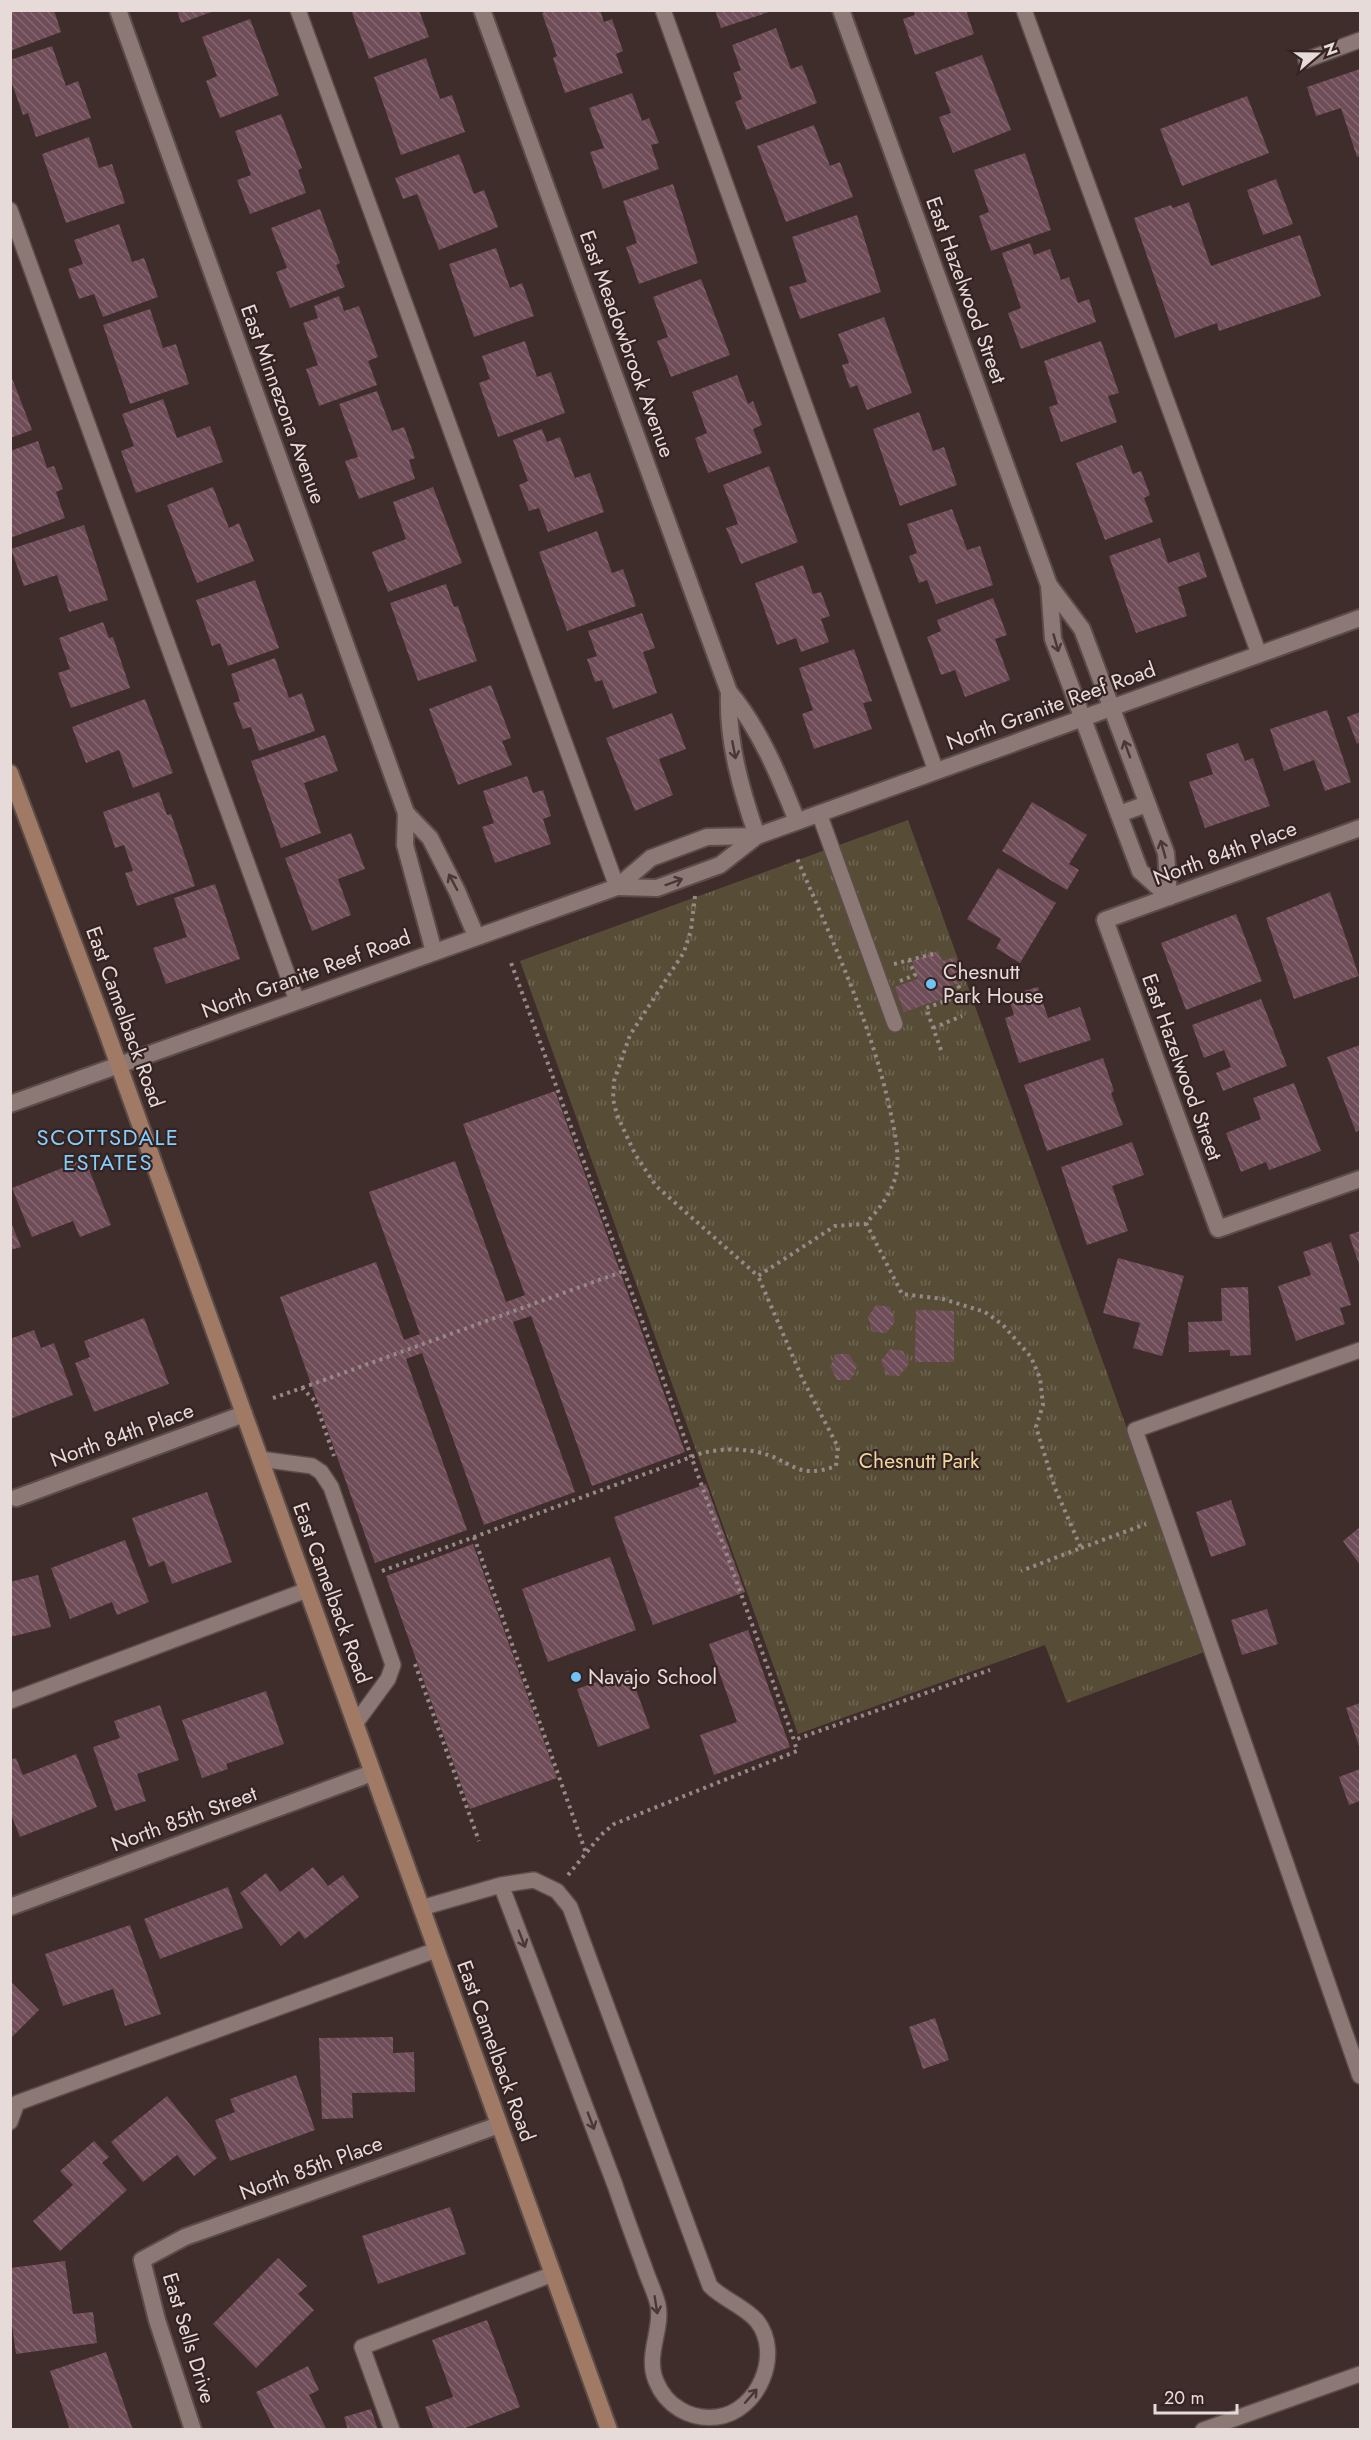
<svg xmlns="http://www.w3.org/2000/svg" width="1371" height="2440" viewBox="0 0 1371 2440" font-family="Jost,sans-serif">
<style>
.park{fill:url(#park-tufts)}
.building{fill:url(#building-back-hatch)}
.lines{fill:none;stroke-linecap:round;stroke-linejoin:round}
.service-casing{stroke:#5b4c4a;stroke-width:18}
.minor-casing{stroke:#5b4c4a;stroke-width:20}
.tertiary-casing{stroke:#5b4c4a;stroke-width:20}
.secondary-casing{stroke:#5b4c4a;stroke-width:20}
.path{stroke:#978987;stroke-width:4;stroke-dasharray:3 4.5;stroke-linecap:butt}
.service{stroke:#8c7875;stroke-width:15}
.minor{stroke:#8c7875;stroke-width:16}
.tertiary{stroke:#8c7875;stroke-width:16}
.secondary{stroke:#a07a64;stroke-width:16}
.oneway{stroke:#4a3836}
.poi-dot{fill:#6fc2f4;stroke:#342321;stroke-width:2}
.labels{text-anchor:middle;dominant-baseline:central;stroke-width:4.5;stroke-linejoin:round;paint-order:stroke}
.street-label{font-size:21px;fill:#e6dbd9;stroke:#342321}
.poi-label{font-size:21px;fill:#e6dbd9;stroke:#342321;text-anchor:start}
.park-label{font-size:21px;fill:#f0d89e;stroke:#342321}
.neighbourhood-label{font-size:22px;letter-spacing:1.5px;fill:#83cffe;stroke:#342321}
</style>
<defs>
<pattern id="park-tufts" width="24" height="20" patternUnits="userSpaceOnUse" patternTransform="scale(1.5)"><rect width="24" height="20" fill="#574d37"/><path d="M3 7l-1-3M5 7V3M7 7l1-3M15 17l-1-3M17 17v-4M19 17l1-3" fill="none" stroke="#6f6653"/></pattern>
<pattern id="building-back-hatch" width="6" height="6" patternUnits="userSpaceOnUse" patternTransform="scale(1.5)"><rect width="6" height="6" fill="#6f4d58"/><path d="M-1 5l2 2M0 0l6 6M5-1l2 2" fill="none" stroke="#84666f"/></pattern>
</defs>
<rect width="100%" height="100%" fill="#3e2d2b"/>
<path class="park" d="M908,820l299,831 -140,52 -22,-58 -247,89 -278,-773z"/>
<g class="building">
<path d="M10,10h44l7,22 -51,19z"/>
<path d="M177,10h37v1l-33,12z"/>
<path d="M351,10h68l10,27 -60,22z"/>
<path d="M550,10h50l4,12 8,-3 11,32 -7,3 7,19 -58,20 -12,-35 4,-2 -15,-43z"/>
<path d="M715,10h57v1l-51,17z"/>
<path d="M913,10h53l8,24 -59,21 -12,-36 12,-4z"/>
<path d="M250,19l29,76 -59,23 -14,-37 11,-5 -15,-39z"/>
<path d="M776,28l15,41 11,-4 15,38 -71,27 -11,-28 7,-3 -9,-26 8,-3 -9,-25z"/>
<path d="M52,46l14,40 12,-5 13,37 -55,19 -8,-24 -5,2 -13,-37v-18z"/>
<path d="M982,55l29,75 -58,23 -14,-36 12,-4 -16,-41z"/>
<path d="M426,58l14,41 12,-4 13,37 -64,23 -27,-78z"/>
<path d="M1360,69v87l-3,1 -16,-49 -25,8 -9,-29z"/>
<path d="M632,93l10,28 7,-3 10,25 -8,2 8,24 -56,20 -13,-37 14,-4 -15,-40z"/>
<path d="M1247,96l22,57 -87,33 -22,-57z"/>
<path d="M281,114l21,54 -4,2 8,23 -56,21 -13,-34 14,-5 -16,-44z"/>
<path d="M814,125l16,41 10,-4 13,35 -67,25 -29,-76z"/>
<path d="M89,137l10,31 13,-4 13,39 -59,20 -24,-69z"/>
<path d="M1025,153l26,77 -60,21 -12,-35 10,-4 -15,-42z"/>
<path d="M459,154l15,40 10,-4 14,37 -59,23 -22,-56 -14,5 -8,-21z"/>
<path d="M1276,179l17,45 -30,11 -16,-45z"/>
<path d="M673,184l25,79 -59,21 -13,-37 11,-4 -14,-42z"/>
<path d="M1189,202l22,64 89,-31 21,61 -102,35 -2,-8 -42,15 -41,-120 37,-13 2,3z"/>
<path d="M320,209l20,54 -4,2 9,22 -55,21 -14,-36 11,-4 -16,-40z"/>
<path d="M857,215l24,77 -81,27 -11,-32 18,-5 -15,-45z"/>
<path d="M119,224l13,38 12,-4 14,39 -55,20 -9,-23 -15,5 -11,-30 15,-5 -9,-24z"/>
<path d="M1030,243l4,12 16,-6 11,31 8,-3 9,26 11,-4 7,23 -75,27 -13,-36 13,-5 -19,-55z"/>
<path d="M496,248l14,40 12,-5 12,33 -60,21 -25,-73z"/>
<path d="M701,279l29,76 -59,22 -14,-36 11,-4 -15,-40z"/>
<path d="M339,296l5,15 15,-5 19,51 -10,4 9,24 -58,21 -13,-37 12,-4 -15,-42 15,-5 -4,-12z"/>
<path d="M150,309l13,39 13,-4 13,40 -59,20 -27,-79z"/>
<path d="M884,317l28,76 -45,17 -10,-25 -7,3 -8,-23 7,-2 -11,-29z"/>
<path d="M525,341l12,36 14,-5 14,41 -67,24 -19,-54 11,-4 -8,-23z"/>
<path d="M1101,341l18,52 -11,3 9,26 -56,20 -12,-35 9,-3 -14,-43z"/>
<path d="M10,373l22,57 -22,8z"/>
<path d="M737,375l11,29 5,-3 9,24 -9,4 9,24 -54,20 -13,-35 12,-5 -15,-41z"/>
<path d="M377,391l15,40 12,-4 11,31 -6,2 6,19 -56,20 -14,-38 13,-4 -19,-53z"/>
<path d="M163,399l14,39 33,-12 13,36 -87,31 -15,-42 13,-5 -12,-32z"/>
<path d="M919,412l14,39 11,-4 13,38 -57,21 -27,-77z"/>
<path d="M542,429l5,13 13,-5 15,41 15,-5 14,39 -56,20 -9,-24 -10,3 -10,-26 9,-4 -15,-41z"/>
<path d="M38,441l9,27 7,-2 9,23 -7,3 9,26 -55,20v-87z"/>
<path d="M1122,445l11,29 8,-3 9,24 -6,3 9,24 -48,18 -29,-77z"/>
<path d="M769,466l29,76 -57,22 -15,-36 12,-4 -15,-39z"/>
<path d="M213,487l16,41 10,-5 15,38 -57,22 -30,-78z"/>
<path d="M433,487l29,76 -74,29 -16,-40 34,-13 -13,-37z"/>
<path d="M952,509l15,41 13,-4 13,39 -57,19 -9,-24 -8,3 -10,-27 8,-3 -10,-29z"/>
<path d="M84,525l24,75 -39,12 -12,-37 -33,11 -13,-37z"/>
<path d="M597,531l15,42 11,-4 13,37 -69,25 -28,-79z"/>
<path d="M1160,538l8,25 31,-11 8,25 -29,10 9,29 -51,17 -27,-77z"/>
<path d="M803,565l10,29 8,-2 9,24 -9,3 8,23 -28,10 -5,-14 -19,7 -22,-62z"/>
<path d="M255,580l24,68 -51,18 -8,-23 -8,3 -16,-46z"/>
<path d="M446,584l8,23 4,-1 19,55 -59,20 -28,-78z"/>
<path d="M993,598l14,37 -12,4 15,41 -45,17 -10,-27 -14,5 -14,-38 14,-6 -4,-11z"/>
<path d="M642,613l13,35 -12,4 14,41 -44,16 -11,-29 -7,2 -8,-23 10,-3 -9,-25z"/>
<path d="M103,622l6,16 4,-1 17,51 -59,20 -13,-35 12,-4 -11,-31z"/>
<path d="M854,649l18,52 -9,2 9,26 -58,20 -12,-35 11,-4 -14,-42z"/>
<path d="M275,658l14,40 13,-5 13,38 -56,20 -8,-24 -8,2 -10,-26 7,-2 -9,-27z"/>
<path d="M491,685l20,53 -9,3 10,24 -54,20 -29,-76z"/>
<path d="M145,699l28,74 -40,15 -14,-38 -33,13 -14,-36z"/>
<path d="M1327,710l24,72 -26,9 -11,-31 -30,11 -14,-42z"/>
<path d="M1360,712v30l-3,2 -10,-27z"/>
<path d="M672,713l14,36 -27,10 14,36 -38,16 -29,-73z"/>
<path d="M325,735l13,36 -34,12 17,50 -40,15 -30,-87z"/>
<path d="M1238,743l7,18 8,-3 17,48 -65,22 -16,-46 24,-8 -7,-20z"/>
<path d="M527,776l6,17 10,-3 8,26 -8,3 8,25 -56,19 -13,-36 12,-4 -11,-32z"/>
<path d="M159,792l8,23 4,-1 24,72 -58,20 -12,-33 8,-2 -9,-26 -9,3 -12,-36z"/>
<path d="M1032,802l55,33 -18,29 10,6 -12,20 -65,-39z"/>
<path d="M351,833l14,36 -27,10 13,36 -39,16 -27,-73z"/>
<path d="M998,868l58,35 -36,60 -24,-15 5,-9 -34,-20z"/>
<path d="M215,884l25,75 -74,25 -13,-36 34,-11 -13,-39z"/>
<path d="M1330,892l29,84 -65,23 -28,-81z"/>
<path d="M1236,914l26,67 -76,29 -25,-67z"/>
<path d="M938,951l4,10 13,-4 9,24 -14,5 3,9 -49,17 -9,-25 23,-8 -6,-18z"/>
<path d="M1038,987l10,31 32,-11 11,33 -72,23 -14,-45 9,-3 -6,-19z"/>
<path d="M1261,999l26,67 -64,25 -7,-18 15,-6 -7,-17 -20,8 -12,-33z"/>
<path d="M1360,1045v85l-4,2 -29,-75z"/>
<path d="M1103,1058l11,33 -3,2 12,32 -76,26 -23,-66z"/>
<path d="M1294,1083l27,68 -52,19 -3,-8 -25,10 -15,-39 35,-14 -8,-21z"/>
<path d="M555,1091l130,361 -93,34 -61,-170 -18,6 62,170 -91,33 -62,-172 -16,6 61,171 -92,33 -95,-266 96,-35 28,78 16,-6 -51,-142 86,-31 51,141 19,-7 -62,-171z"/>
<path d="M1132,1142l12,33 -32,11 16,45 -41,14 -26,-78z"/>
<path d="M85,1159l26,66 -31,12 -7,-16 -41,16 -20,-49z"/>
<path d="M10,1220l11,27 -11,3z"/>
<path d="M1360,1231v36l-11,-32z"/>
<path d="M1331,1242l20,63 -11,3 5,16 -49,17 -18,-55 33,-11 -8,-23z"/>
<path d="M1118,1258l66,18 -22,80 -29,-8 7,-25 -37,-10z"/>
<path d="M1248,1287l3,68 -21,1v-6l-41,2 -1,-30 34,-1 -1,-33z"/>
<path d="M876,1305l14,2 5,15 -9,11 -13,-1 -5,-15z"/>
<path d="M916,1310l38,1v51h-39z"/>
<path d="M144,1318l25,66 -75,28 -19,-49 15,-6 -6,-16z"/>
<path d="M34,1330l7,18 13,-5 19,52 -63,24v-80z"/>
<path d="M890,1349l13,2 6,13 -10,12 -12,-2 -6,-13z"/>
<path d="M837,1354h12l8,13 -7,13h-13l-7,-14z"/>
<path d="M706,1484l39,108 -92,33 -39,-108z"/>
<path d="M207,1492l25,70 -60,22 -8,-23 -15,6 -17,-49z"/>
<path d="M1231,1500l15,45 -35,12 -15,-45z"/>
<path d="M1360,1527v38l-17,-24z"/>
<path d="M125,1540l24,62 -32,13 -5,-13 -42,17 -19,-51z"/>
<path d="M473,1544l84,234 -87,31 -84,-233z"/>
<path d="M610,1557l26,73 -88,32 -26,-73z"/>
<path d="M38,1575l13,52 -41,10v-55z"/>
<path d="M1267,1609l11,35 -36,11 -11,-35z"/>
<path d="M748,1630l42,117 -76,28 -14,-40 37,-13 -28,-78z"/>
<path d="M629,1670l21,58 -52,19 -21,-58z"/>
<path d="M266,1691l18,53 -58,20 2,5 -26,9 -20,-58z"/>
<path d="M1360,1703v46l-14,-41z"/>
<path d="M160,1705l19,55 -42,14 9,27 -31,10 -22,-64 27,-9 -6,-17z"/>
<path d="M76,1754l21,53 -77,30 -10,-25v-52l6,-2 7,17z"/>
<path d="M1360,1769v32l-11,4 -10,-28z"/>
<path d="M313,1867l15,19 15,-11 16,22 -54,42 -6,-8 -18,15 -41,-53 26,-20 14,19z"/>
<path d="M228,1887l15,41 -83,31 -16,-40z"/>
<path d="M130,1925l31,89 -36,12 -12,-37 -50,17 -18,-52z"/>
<path d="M10,1981l29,29 -27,27 -2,-1z"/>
<path d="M935,2018l14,42 -26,9 -14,-42z"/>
<path d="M393,2037v16l21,-1 1,40 -63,1 1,25 -31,1 -3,-81z"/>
<path d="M296,2075l19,55 -85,31 -15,-41 20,-8 -5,-13z"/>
<path d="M167,2096l50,62 -23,18 -17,-21 -34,27 -32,-40z"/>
<path d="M94,2141l15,16 -7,6 25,27 -67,61 -27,-30 40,-36 -13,-14z"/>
<path d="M450,2207l16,47 -88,30 -16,-48z"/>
<path d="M278,2258l29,28 -9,8 16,16 -58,58 -43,-44z"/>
<path d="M65,2261l8,53 20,-2 4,31 -81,11 -6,-43v-43z"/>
<path d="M487,2320l33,87 -60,23h-26l-9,-23 28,-10 -21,-57z"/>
<path d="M106,2352l27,78h-63l-20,-59z"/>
<path d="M308,2366l11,24 -10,5 18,35h-52l-19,-38z"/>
<path d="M371,2409l7,21h-30l-4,-13z"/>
</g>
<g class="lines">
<g class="service-casing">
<g id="service">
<path d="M298,10l319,877"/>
<path d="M663,10l273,761"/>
<path d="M1024,10l235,644"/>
<path d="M1306,60l54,-20"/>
<path d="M10,210l287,791"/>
<path d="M819,813l76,211"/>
<path d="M1360,1350l-225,80 225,646"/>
<path d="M260,1459l52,7 9,6 10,15 62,178 -5,14 -33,45"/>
<path d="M10,1701l297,-111"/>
<path d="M421,1908l80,-23 33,-5 23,11 13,16 140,379c14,14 34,20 47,35 26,33 1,91 -40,96 -27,3 -51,-11 -61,-36 -11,-26 7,-52 2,-76 -3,-13 -10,-26 -14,-39 -10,-27 -20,-54 -29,-81 -37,-100 -76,-200 -114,-300"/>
<path d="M10,2122l7,-19 419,-153"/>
<path d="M392,2430l-30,-83 191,-73"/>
<path d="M1203,2430l157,-56"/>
</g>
</g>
<g class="minor-casing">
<g id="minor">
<path d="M118,10l288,803 -1,32 29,107"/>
<path d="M482,10l247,682c31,37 50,84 68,129"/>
<path d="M841,10l208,575 4,54 87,232 29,26"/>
<path d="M1049,585l33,44 84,224 3,44"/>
<path d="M729,692c-2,49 12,98 28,144"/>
<path d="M406,813l24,25 27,53 19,45"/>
<path d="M1119,814l28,-10"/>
<path d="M1360,828l-255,92 113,309 142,-50"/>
<path d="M16,1498l228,-84"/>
<path d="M10,1907l362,-134"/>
<path d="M193,2430l-36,-110 -15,-60 43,-23 314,-112"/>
</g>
</g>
<g class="tertiary-casing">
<g id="tertiary">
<path d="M617,887l40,1 63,-23 37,-29"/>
<path d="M10,1104l607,-217 34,-29 56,-21 50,-1 603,-218"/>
</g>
</g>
<g class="secondary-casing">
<path id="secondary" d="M10,773l95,254 504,1403"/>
</g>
<g class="path">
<path d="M695,896l-4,34 -7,22 -54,83 -16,46 -1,18 4,16 18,39 21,32 102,90 77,-50 30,-2c14,-14 30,-35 32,-55 2,-19 -3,-41 -7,-59 -19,-88 -59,-172 -94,-254"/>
<path d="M894,964l43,-11"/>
<path d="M900,981l15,-6 -6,-15"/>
<path d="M933,1028l29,-12"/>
<path d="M941,1050l-15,-42 36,-13 -4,-10"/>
<path d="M866,1223l36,71 41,5 42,13 18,13 28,32 9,21 3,27 -7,22 19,61 26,60 -60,23"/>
<path d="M624,1271l170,469 196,-70"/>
<path d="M302,1388l322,-117 -114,-311"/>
<path d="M273,1398l29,-10 13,13 19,55"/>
<path d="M474,1537l112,316"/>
<path d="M1081,1548l65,-24"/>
<path d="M382,1571l320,-118c18,-4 36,-5 55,-1 35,7 38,29 79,14l2,-19 -35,-67 -45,-104"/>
<path d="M415,1664l64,177"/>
<path d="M568,1875l33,-40 13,-11 183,-73 -3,-11"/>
</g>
<use href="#service" class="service"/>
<use href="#minor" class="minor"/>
<use href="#tertiary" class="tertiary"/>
<use href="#secondary" class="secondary"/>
</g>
<defs><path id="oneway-shaft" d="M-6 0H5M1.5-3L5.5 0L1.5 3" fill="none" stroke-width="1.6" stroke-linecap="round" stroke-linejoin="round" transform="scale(1.5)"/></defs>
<g class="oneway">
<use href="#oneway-shaft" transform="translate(1056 643) rotate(74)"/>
<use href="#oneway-shaft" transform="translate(1127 749) rotate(-110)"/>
<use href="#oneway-shaft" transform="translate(734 750) rotate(79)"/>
<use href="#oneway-shaft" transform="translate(1163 849) rotate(-106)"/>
<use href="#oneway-shaft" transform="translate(453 882) rotate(-118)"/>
<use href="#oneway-shaft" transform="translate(674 882) rotate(-20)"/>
<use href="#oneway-shaft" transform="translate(522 1939) rotate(69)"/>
<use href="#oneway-shaft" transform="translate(591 2121) rotate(69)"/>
<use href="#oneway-shaft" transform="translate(656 2305) rotate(81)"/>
<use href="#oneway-shaft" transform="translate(751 2396) rotate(-49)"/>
</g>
<g class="poi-dot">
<circle cx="931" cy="984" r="6"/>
<circle cx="576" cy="1677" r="6"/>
</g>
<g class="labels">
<g class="street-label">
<text transform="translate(966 290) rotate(70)">East Hazelwood Street</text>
<text transform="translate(627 344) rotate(70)">East Meadowbrook Avenue</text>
<text transform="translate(283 404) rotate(70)">East Minnezona Avenue</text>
<text transform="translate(1051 706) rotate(-20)">North Granite Reef Road</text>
<text transform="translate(1225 853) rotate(-20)">North 84th Place</text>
<text transform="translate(306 974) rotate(-20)">North Granite Reef Road</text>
<text transform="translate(125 1017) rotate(70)">East Camelback Road</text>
<text transform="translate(1182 1067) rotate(70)">East Hazelwood Street</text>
<text transform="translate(122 1435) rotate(-20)">North 84th Place</text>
<text transform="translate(332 1593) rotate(70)">East Camelback Road</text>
<text transform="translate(184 1819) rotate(-20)">North 85th Street</text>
<text transform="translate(496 2051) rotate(70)">East Camelback Road</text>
<text transform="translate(311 2168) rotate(-20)">North 85th Place</text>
<text transform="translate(189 2338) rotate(73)">East Sells Drive</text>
</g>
<g class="poi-label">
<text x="943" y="972">Chesnutt<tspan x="943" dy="24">Park House</tspan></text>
<text x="588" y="1677">Navajo School</text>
</g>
<g class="park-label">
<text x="919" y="1461">Chesnutt Park</text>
</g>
<g class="neighbourhood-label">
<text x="108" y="1137">SCOTTSDALE<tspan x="108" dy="25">ESTATES</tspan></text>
</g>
</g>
<rect width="1371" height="2440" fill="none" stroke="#e6dbd9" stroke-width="24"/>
<g transform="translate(1317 54) rotate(70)" stroke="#342321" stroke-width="4.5" paint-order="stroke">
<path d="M0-4.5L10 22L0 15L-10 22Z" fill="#e6dbd9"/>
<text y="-9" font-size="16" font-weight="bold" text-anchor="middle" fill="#e6dbd9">N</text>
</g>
<path d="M1155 2404v9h82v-9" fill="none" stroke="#e6dbd9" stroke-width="3"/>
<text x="1164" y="2404" font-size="18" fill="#e6dbd9" stroke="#342321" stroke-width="4.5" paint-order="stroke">20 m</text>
</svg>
